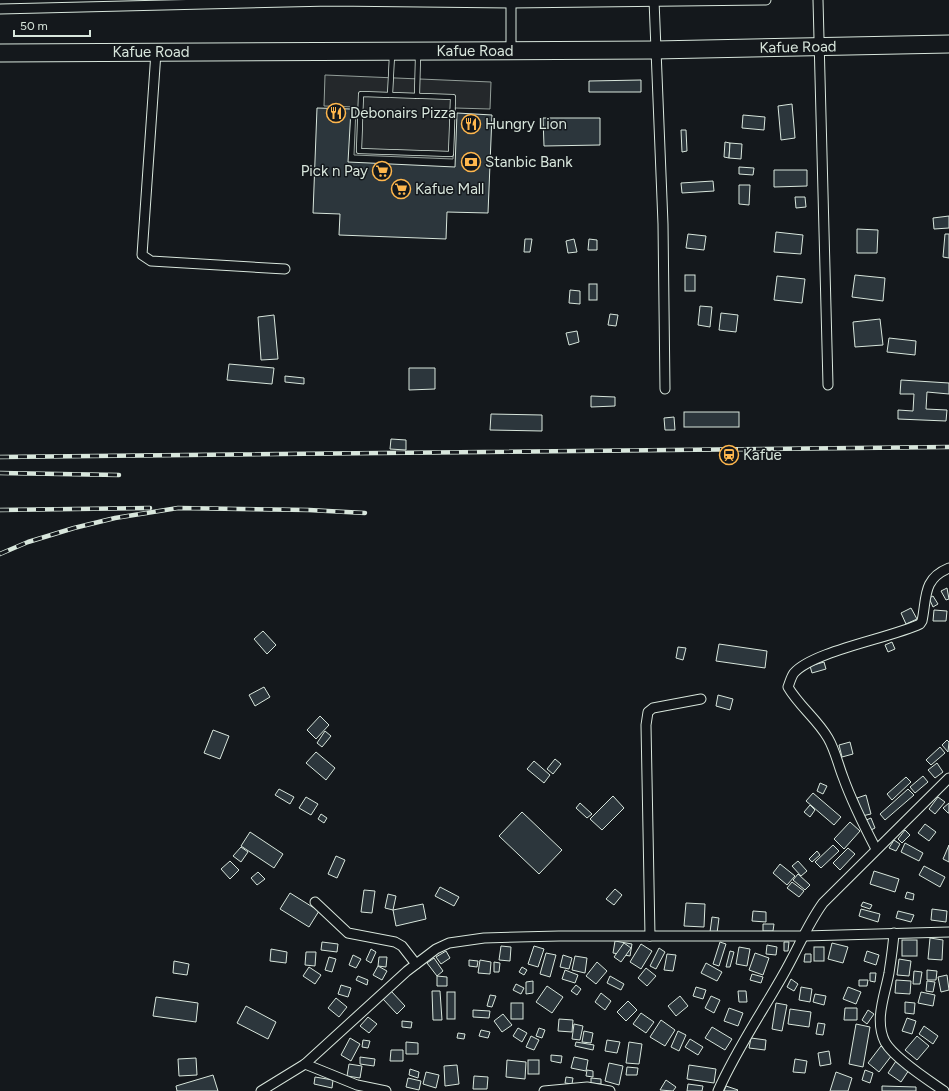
<svg xmlns="http://www.w3.org/2000/svg" width="949" height="1091" viewBox="0 0 949 1091" font-family="Figtree,sans-serif">
<style>
.parking{fill:#24282b;stroke:#939e99}
.building{fill:#2c363c;stroke:#d8e6dc}
.lines{fill:none;stroke-linecap:round;stroke-linejoin:round}
.lane-casing{stroke:#d8e6dc;stroke-width:6}
.street-casing{stroke:#d8e6dc;stroke-width:11}
.highway-casing{stroke:#d8e6dc;stroke-width:19}
.lane{stroke:#14181c;stroke-width:4.5}
.street{stroke:#14181c;stroke-width:9}
.highway{stroke:#14181c;stroke-width:17}
.rail-casing{stroke:#d8e6dc;stroke-width:4.5}
.rail{stroke:#14181c;stroke-width:3;stroke-dasharray:9;stroke-linecap:butt}
.labels{text-anchor:middle;dominant-baseline:central;stroke-width:3;stroke-linejoin:round;paint-order:stroke}
.street-label{font-size:15px;fill:#d8e6dc;stroke:#14181c}
.poi-label{font-size:15px;fill:#d8e6dc;stroke:#14181c;text-anchor:start}
</style>
<rect width="100%" height="100%" fill="#14181c"/>
<path class="parking" d="M325,75l166,7 -1,27 -35,-1 -2,51 -99,-4 2,-48 -32,-1z"/>
<g class="building">
<path d="M641,80v12h-52v-11z"/>
<path d="M792,104l3,34 -14,2 -3,-34z"/>
<path d="M317,108l34,1 -3,53 107,5 2,-54 35,2 -4,98 -41,-1 -1,27 -107,-4 1,-21 -27,-1z"/>
<path d="M743,115l22,2 -1,13 -22,-2z"/>
<path d="M543,118h57v27l-56,1z"/>
<path d="M681,130h5l1,21 -5,1z"/>
<path d="M725,142l5,1 -1,15 -5,-1z"/>
<path d="M730,143l12,1 -1,15 -12,-1z"/>
<path d="M739,167l15,1 -1,7 -14,-1z"/>
<path d="M774,170h33v16l-33,1z"/>
<path d="M713,181l1,10 -32,2 -1,-10z"/>
<path d="M739,185h11l-1,20 -10,-1z"/>
<path d="M795,197h10l1,10 -10,1z"/>
<path d="M949,216v12l-15,1 -1,-11z"/>
<path d="M857,229l21,1 -1,23h-20z"/>
<path d="M776,232l27,3 -2,19 -27,-2z"/>
<path d="M688,234l18,2 -2,14 -18,-2z"/>
<path d="M945,234h4v24l-6,-1z"/>
<path d="M525,239h7l-2,13h-6z"/>
<path d="M574,239l3,13 -9,1 -2,-12z"/>
<path d="M589,239l8,1v10h-9z"/>
<rect x="685" y="275" width="10" height="16"/>
<path d="M855,275l30,3 -2,23 -31,-4z"/>
<path d="M777,276l28,3 -3,24 -28,-3z"/>
<rect x="589" y="284" width="8" height="16"/>
<path d="M570,290l10,1v13l-11,-1z"/>
<path d="M700,306l12,1 -2,20 -12,-2z"/>
<path d="M721,313l17,2 -2,17 -17,-2z"/>
<path d="M610,314l8,1 -2,11 -8,-1z"/>
<path d="M274,315l4,44 -17,1 -3,-43z"/>
<path d="M880,319l3,26 -28,2 -2,-25z"/>
<path d="M577,331l2,11 -10,3 -3,-12z"/>
<path d="M889,338l27,3 -1,14 -28,-3z"/>
<path d="M229,364l45,4 -2,16 -45,-4z"/>
<path d="M409,368h26v21l-26,1z"/>
<path d="M285,376l19,2v6l-19,-2z"/>
<path d="M901,380l48,3v11l-22,-2 -1,17 21,1 -1,11 -48,-2v-9l15,1 1,-17h-14z"/>
<path d="M591,396l24,1v9l-24,1z"/>
<rect x="684" y="412" width="55" height="15"/>
<path d="M491,414l51,1v16l-52,-1z"/>
<path d="M674,417l1,13h-10l-1,-12z"/>
<path d="M391,439l15,1v10l-16,-1z"/>
<path d="M947,588l2,11 -3,1 -5,-9z"/>
<path d="M933,596l5,8 -5,3 -4,-9z"/>
<path d="M911,608l6,11 -11,5 -5,-11z"/>
<path d="M934,610l13,1 -1,10h-13z"/>
<path d="M263,631l13,14 -9,9 -13,-15z"/>
<path d="M892,642l3,7 -7,3 -3,-7z"/>
<path d="M719,644l48,7 -2,17 -49,-7z"/>
<path d="M678,647l8,1 -3,12 -7,-2z"/>
<path d="M824,662l2,7 -14,4 -2,-7z"/>
<path d="M264,687l6,10 -15,9 -6,-11z"/>
<path d="M718,695l15,4 -3,11 -14,-4z"/>
<path d="M320,716l9,9 -13,14 -9,-9z"/>
<path d="M213,730l16,6 -9,23 -16,-6z"/>
<path d="M325,731l6,5 -9,11 -5,-4z"/>
<path d="M947,740l2,2 -1,10 -6,-7z"/>
<path d="M850,742l3,12 -11,3 -3,-12z"/>
<path d="M940,747l5,6 -14,12 -5,-5z"/>
<path d="M316,752l19,16 -9,12 -20,-17z"/>
<path d="M555,759l6,5 -8,10 -6,-5z"/>
<path d="M534,761l16,14 -6,8 -17,-14z"/>
<path d="M937,763l6,9 -8,6 -7,-8z"/>
<path d="M923,776l5,6 -13,11 -5,-6z"/>
<path d="M906,777l5,5 -19,18 -5,-6z"/>
<path d="M820,783l7,3 -4,8 -6,-3z"/>
<path d="M279,789l15,8 -4,7 -15,-9z"/>
<path d="M908,789l6,6 -29,25 -5,-6z"/>
<path d="M813,793l28,24 -7,8 -28,-24z"/>
<path d="M866,795l5,19 -9,2 -5,-18z"/>
<path d="M613,796l11,12 -22,22 -12,-11z"/>
<path d="M306,797l12,7 -7,11 -12,-7z"/>
<path d="M938,797l7,5 -10,12 -6,-5z"/>
<path d="M580,803l12,11 -5,4 -11,-10z"/>
<path d="M949,803v10h-1l-5,-5z"/>
<path d="M810,805l5,5 -5,7 -6,-5z"/>
<path d="M522,812l40,38 -23,24 -40,-38z"/>
<path d="M321,814l6,4 -3,5 -6,-4z"/>
<path d="M871,818l4,10 -6,3 -5,-10z"/>
<path d="M850,822l10,9 -16,18 -10,-10z"/>
<path d="M925,824l11,8 -7,9 -11,-8z"/>
<path d="M905,830l5,5 -8,8 -4,-4z"/>
<path d="M250,832l33,22 -9,14 -33,-22z"/>
<path d="M894,840l6,4 -4,7 -7,-3z"/>
<path d="M905,843l18,10 -4,8 -18,-9z"/>
<path d="M833,845l6,6 -18,17 -6,-6z"/>
<path d="M949,845v17l-6,-3z"/>
<path d="M241,847l7,5 -7,10 -8,-6z"/>
<path d="M848,848l7,6 -15,16 -7,-7z"/>
<path d="M817,851l3,4 -8,7 -3,-3z"/>
<path d="M336,856l9,4 -8,18 -9,-4z"/>
<path d="M230,861l9,9 -9,9 -9,-10z"/>
<path d="M798,861l9,10 -6,5 -9,-10z"/>
<path d="M780,864l15,12 -8,9 -14,-12z"/>
<path d="M924,866l21,11 -5,10 -21,-12z"/>
<path d="M874,871l25,8 -4,13 -25,-8z"/>
<path d="M258,872l7,7 -8,6 -6,-7z"/>
<path d="M798,874l12,11 -5,5 -12,-10z"/>
<path d="M792,882l12,9 -5,6 -12,-9z"/>
<path d="M440,887l19,10 -5,9 -19,-10z"/>
<path d="M615,889l7,6 -8,10 -8,-6z"/>
<path d="M364,890l11,1 -3,22 -11,-1z"/>
<path d="M907,892l7,2 -1,6 -8,-2z"/>
<path d="M290,893l29,18 -10,16 -29,-18z"/>
<path d="M388,894l8,2 -3,14 -8,-2z"/>
<path d="M863,902l9,3 -2,4 -9,-3z"/>
<path d="M686,903l19,1 -1,23 -20,-1z"/>
<path d="M423,904l3,15 -30,7 -3,-16z"/>
<path d="M861,909l19,5 -2,8 -19,-6z"/>
<path d="M932,909l15,2 -1,11 -15,-2z"/>
<path d="M753,911l13,1v10l-14,-1z"/>
<path d="M898,911l16,4 -3,7 -15,-4z"/>
<path d="M712,917l7,1 -2,15 -7,-1z"/>
<path d="M763,924h11l-1,7h-10z"/>
<path d="M930,938l13,2 -1,20 -14,-1z"/>
<rect x="902" y="940" width="15" height="16"/>
<path d="M615,941l17,3 -2,12 -17,-3z"/>
<path d="M322,942l16,2 -1,8 -16,-2z"/>
<path d="M720,942l6,2 -7,22 -6,-2z"/>
<path d="M784,942h5l-1,9h-4z"/>
<path d="M624,943l7,5 -10,14 -7,-5z"/>
<path d="M832,943l16,4 -5,16 -15,-4z"/>
<path d="M641,944l11,7 -11,18 -11,-7z"/>
<path d="M767,945l10,2 -1,8 -10,-1z"/>
<path d="M501,946l10,1 -1,14 -11,-1z"/>
<path d="M534,946l10,3 -6,18 -10,-3z"/>
<path d="M739,947l11,2 -3,17 -11,-2z"/>
<rect x="814" y="947" width="10" height="14"/>
<path d="M659,948l6,4 -9,17 -6,-3z"/>
<path d="M271,949l16,3 -1,11 -16,-2z"/>
<path d="M371,949l5,3 -5,11 -5,-3z"/>
<path d="M446,951l4,7 -9,6 -5,-7z"/>
<path d="M730,951l4,1 -4,15h-4z"/>
<path d="M867,951l12,4 -3,10 -12,-4z"/>
<path d="M306,952h10l-1,14 -10,-1z"/>
<path d="M546,953l10,2 -6,22 -10,-3z"/>
<path d="M755,953l14,5 -6,17 -14,-5z"/>
<path d="M667,954l9,1 -3,16 -9,-1z"/>
<path d="M805,954h6v8h-7z"/>
<path d="M353,955l8,4 -5,9 -7,-3z"/>
<path d="M563,955l9,3 -3,11 -9,-2z"/>
<path d="M575,956l12,2 -2,15 -13,-3z"/>
<path d="M329,957l7,2 -4,13 -7,-2z"/>
<path d="M379,957h8l-1,10 -8,-1z"/>
<path d="M434,958l9,13 -6,5 -10,-13z"/>
<path d="M899,959l12,2 -2,15 -12,-1z"/>
<path d="M469,960l9,1 -1,6 -8,-1z"/>
<path d="M480,960l11,2 -1,12 -12,-1z"/>
<path d="M174,961l15,3 -2,11 -14,-2z"/>
<path d="M494,962l6,1 -1,9h-5z"/>
<path d="M597,962l10,9 -11,13 -10,-8z"/>
<path d="M706,963l16,9 -5,9 -16,-8z"/>
<path d="M378,966l9,5 -5,9 -9,-5z"/>
<path d="M309,967l12,8 -6,9 -12,-8z"/>
<path d="M522,967l5,3 -3,5 -5,-3z"/>
<path d="M646,968l10,8 -9,10 -9,-8z"/>
<path d="M565,970l13,5 -3,8 -13,-4z"/>
<path d="M927,970l10,1 -1,9h-9z"/>
<path d="M914,971l8,1 -2,12h-7z"/>
<path d="M870,973h6l-1,9 -5,-1z"/>
<path d="M752,974l11,3 -2,6 -11,-3z"/>
<path d="M947,975l2,15 -8,2 -3,-15z"/>
<path d="M358,976l10,4 -1,5 -11,-5z"/>
<path d="M437,976l10,1v9h-10z"/>
<path d="M610,976l14,8 -3,6 -14,-7z"/>
<path d="M791,979l7,5 -4,7 -7,-4z"/>
<path d="M859,980h9l-1,6h-8z"/>
<path d="M896,980l15,1 -1,13 -15,-1z"/>
<path d="M533,981v12l-7,1v-12z"/>
<path d="M927,981l8,1 -2,10 -7,-1z"/>
<path d="M516,984l8,4 -3,6 -8,-4z"/>
<path d="M341,985l10,3 -3,9 -10,-3z"/>
<path d="M576,985l5,4 -4,6 -6,-4z"/>
<path d="M547,986l16,11 -11,16 -16,-11z"/>
<path d="M696,987l10,3 -3,9 -10,-3z"/>
<path d="M801,987l11,2 -2,13 -11,-2z"/>
<path d="M848,987l13,5 -5,12 -13,-5z"/>
<path d="M391,991l14,15 -8,8 -14,-15z"/>
<path d="M432,991h8l2,29h-9z"/>
<path d="M738,991h8l1,11h-8z"/>
<rect x="447" y="992" width="8" height="27"/>
<path d="M921,992l14,3 -2,11 -15,-3z"/>
<path d="M601,993l10,8 -6,9 -10,-8z"/>
<path d="M815,994l11,2 -2,9 -11,-3z"/>
<path d="M490,995l6,1 -4,11 -5,-1z"/>
<path d="M680,996l8,10 -12,10 -8,-10z"/>
<path d="M711,996l9,4 -6,13 -9,-5z"/>
<path d="M156,997l42,6 -2,19 -43,-6z"/>
<path d="M336,998l11,9 -8,10 -11,-9z"/>
<path d="M628,1001l9,9 -11,11 -9,-9z"/>
<path d="M905,1002l10,1 -1,11 -9,-1z"/>
<rect x="511" y="1003" width="12" height="16"/>
<path d="M776,1003l11,2 -5,26 -10,-2z"/>
<path d="M246,1006l30,16 -8,17 -31,-16z"/>
<path d="M729,1008l14,5 -5,13 -14,-5z"/>
<path d="M845,1008h12v12h-13z"/>
<path d="M790,1009l21,3 -2,15 -21,-3z"/>
<path d="M473,1010l17,1 -1,7 -16,-1z"/>
<path d="M868,1010l6,4 -7,10 -5,-4z"/>
<path d="M641,1013l13,9 -8,11 -13,-9z"/>
<path d="M503,1014l9,11 -10,7 -8,-11z"/>
<path d="M368,1017l9,7 -8,9 -9,-7z"/>
<path d="M907,1018l9,3 -4,13 -10,-3z"/>
<path d="M559,1019l14,1 -1,12 -14,-1z"/>
<path d="M661,1020l14,10 -10,16 -15,-9z"/>
<path d="M402,1021l10,1 -1,6 -9,-1z"/>
<path d="M818,1023l7,1 -2,11 -7,-1z"/>
<path d="M574,1024l9,2 -3,14 -8,-1z"/>
<path d="M856,1024l14,3 -7,40 -14,-3z"/>
<path d="M924,1026l14,10 -5,8 -14,-10z"/>
<path d="M712,1027l20,12 -7,11 -20,-12z"/>
<path d="M518,1028l9,5 -5,9 -9,-6z"/>
<path d="M539,1028l6,2 -3,8 -6,-2z"/>
<path d="M481,1030l9,2 -2,6 -9,-2z"/>
<path d="M584,1031l9,2 -2,10 -9,-1z"/>
<path d="M678,1031l8,4 -7,16 -8,-4z"/>
<path d="M458,1033l7,1 -1,5 -7,-1z"/>
<path d="M531,1036l8,4 -5,10 -8,-3z"/>
<path d="M917,1036l12,10 -12,14 -12,-10z"/>
<path d="M350,1038l10,6 -9,17 -10,-6z"/>
<path d="M751,1038l15,2 -1,10 -16,-2z"/>
<path d="M690,1039l13,8 -5,8 -13,-8z"/>
<path d="M363,1040l7,1 -2,7 -6,-1z"/>
<path d="M607,1040l13,2 -3,11 -12,-2z"/>
<path d="M406,1042l12,1v11h-12z"/>
<path d="M576,1042l18,3 -1,5 -18,-4z"/>
<path d="M629,1042l13,2 -3,20 -13,-1z"/>
<path d="M881,1046l11,9 -13,17 -11,-9z"/>
<path d="M391,1050h12v11h-13z"/>
<path d="M829,1051l2,13 -11,2 -2,-13z"/>
<path d="M551,1055l11,1 -1,7 -10,-2z"/>
<path d="M360,1057l15,2 -1,7 -14,-2z"/>
<path d="M574,1057l14,3 -2,11 -15,-3z"/>
<path d="M196,1058l1,17 -18,1 -1,-17z"/>
<path d="M795,1059l12,2 -2,12 -12,-1z"/>
<path d="M507,1060l19,2 -1,17 -19,-2z"/>
<rect x="528" y="1060" width="11" height="14"/>
<path d="M896,1061l13,9 -8,12 -13,-9z"/>
<path d="M609,1063l14,3 -4,19 -14,-4z"/>
<path d="M349,1064l13,2 -2,12 -13,-2z"/>
<path d="M457,1065l2,19 -14,2 -1,-20z"/>
<path d="M689,1065l27,4 -2,14 -27,-4z"/>
<path d="M627,1067l11,1 -1,7h-11z"/>
<path d="M410,1069l9,3 -1,6 -9,-3z"/>
<path d="M587,1070l6,1v6l-7,-1z"/>
<path d="M865,1070l8,3 -3,10 -8,-3z"/>
<path d="M426,1072l13,3 -3,13 -13,-4z"/>
<path d="M836,1072l16,6 -4,13h-18z"/>
<path d="M213,1075l5,16h-41l-1,-5z"/>
<path d="M474,1076l14,1 -1,12h-14z"/>
<path d="M315,1077l18,3 -1,8 -18,-4z"/>
<path d="M566,1077l7,1 -1,6 -7,-1z"/>
<path d="M408,1078l13,3 -2,9 -13,-3z"/>
<path d="M591,1078l10,1v5l-10,-1z"/>
<path d="M666,1080l10,7 -3,4 -13,-1z"/>
<path d="M688,1084l15,2 -1,5h-15z"/>
<path d="M726,1086l12,4 -1,1h-13z"/>
<path d="M882,1086l34,1v4h-34z"/>
</g>
<g class="lines">
<g class="lane-casing">
<g id="lane">
<path d="M361,94l92,3 -2,57 -92,-3z"/>
<path d="M390,95l2,-40"/>
<path d="M417,96l1,-41"/>
</g>
</g>
<g class="street-casing">
<g id="street">
<path d="M654,0l9,224 2,165"/>
<path d="M818,0l10,385"/>
<path d="M511,3v47"/>
<path d="M0,9l331,-8 180,2 255,-3"/>
<path d="M156,52l-14,203 9,6 134,8"/>
<path d="M876,849c-12,-23 -24,-47 -33,-72 -5,-13 -8,-27 -15,-39 -11,-19 -29,-32 -40,-51 2,-5 3,-10 6,-14 19,-22 97,-35 126,-49l2,-3c5,-23 0,-42 27,-53"/>
<path d="M315,902l33,31 47,9 7,4 14,18"/>
<path d="M894,933c-1,14 -3,27 -5,40 -4,22 -15,47 -4,69 9,16 43,38 59,49"/>
<path d="M650,936l-4,-211 2,-13 5,-4 48,-9"/>
<path d="M305,1064l52,21 29,6"/>
<path d="M261,1091l44,-27 102,-93 29,-22 13,-6 35,-5 75,-2h245l145,-4"/>
<path d="M544,1091l43,-4 23,4"/>
<path d="M718,1091c18,-41 43,-77 65,-116 14,-24 24,-50 40,-72l126,-125"/>
</g>
</g>
<g class="highway-casing">
<path id="highway" d="M0,53l655,-3 294,-6"/>
</g>
<use href="#lane" class="lane"/>
<use href="#street" class="street"/>
<use href="#highway" class="highway"/>
<g class="rail-casing">
<g id="rail">
<path d="M0,457l949,-10"/>
<path d="M0,473l119,2"/>
<path d="M0,510l150,-2"/>
<path d="M0,554l28,-12 46,-14 41,-10 63,-10 131,2 56,3"/>
</g>
</g>
<use href="#rail" class="rail"/>
</g>
<defs>
<g id="restaurant-ring" transform="scale(1)"><circle r="9.5" fill="#14181c" stroke="#ffb74d" stroke-width="1.5"/><path d="M-5-6h1v4h1v-4h1v4h1v-4h1v5L-1.5 .5V6h-2V.5L-5-1ZM5-6V6H3V1.5H1.5Q1.5-4 5-6Z" fill="#ffb74d"/></g>
<g id="bank-ring" transform="scale(1)"><circle r="9.5" fill="#14181c" stroke="#ffb74d" stroke-width="1.5"/><path d="M-6-4H6V4H-6ZM0-2.3a2.3 2.3 0 1 0 0 4.6a2.3 2.3 0 1 0 0-4.6Z" fill="#ffb74d"/></g>
<g id="supermarket-ring" transform="scale(1)"><circle r="9.5" fill="#14181c" stroke="#ffb74d" stroke-width="1.5"/><path d="M-6-5.5h2.5l.6 2H6L4.5 2H-2.5L-4.4-4H-6ZM-1.5 3.2a1.3 1.3 0 1 0 .1 0ZM3 3.2a1.3 1.3 0 1 0 .1 0Z" fill="#ffb74d"/></g>
<g id="station-ring" transform="scale(1)"><circle r="9.5" fill="#14181c" stroke="#ffb74d" stroke-width="1.5"/><path d="M-3-6H3Q5-6 5-4V2Q5 4 3 4L4.5 6H3L1.5 4h-3L-3 6H-4.5L-3 4Q-5 4-5 2V-4Q-5-6-3-6ZM-3.5-4v3h7v-3ZM-3.5 1v1.5H-2V1ZM2 1v1.5H3.5V1Z" fill="#ffb74d"/></g>
</defs>
<g fill-rule="evenodd">
<use href="#restaurant-ring" x="336" y="113"/>
<use href="#restaurant-ring" x="471" y="124"/>
<use href="#bank-ring" x="471" y="162"/>
<use href="#supermarket-ring" x="382" y="171"/>
<use href="#supermarket-ring" x="401" y="189"/>
<use href="#station-ring" x="729" y="455"/>
</g>
<g class="labels">
<g class="street-label">
<text transform="translate(798 47) rotate(-1)">Kafue Road</text>
<text x="475" y="51">Kafue Road</text>
<text x="151" y="52">Kafue Road</text>
</g>
<g class="poi-label">
<text x="350" y="113">Debonairs Pizza</text>
<text x="485" y="124">Hungry Lion</text>
<text x="485" y="162">Stanbic Bank</text>
<text x="368" y="171" text-anchor="end">Pick n Pay</text>
<text x="415" y="189">Kafue Mall</text>
<text x="743" y="455">Kafue</text>
</g>
</g>
<path d="M14 30v6h76v-6" fill="none" stroke="#d8e6dc" stroke-width="2"/>
<text x="20" y="30" font-size="12" fill="#d8e6dc" stroke="#14181c" stroke-width="3" paint-order="stroke">50 m</text>
</svg>
